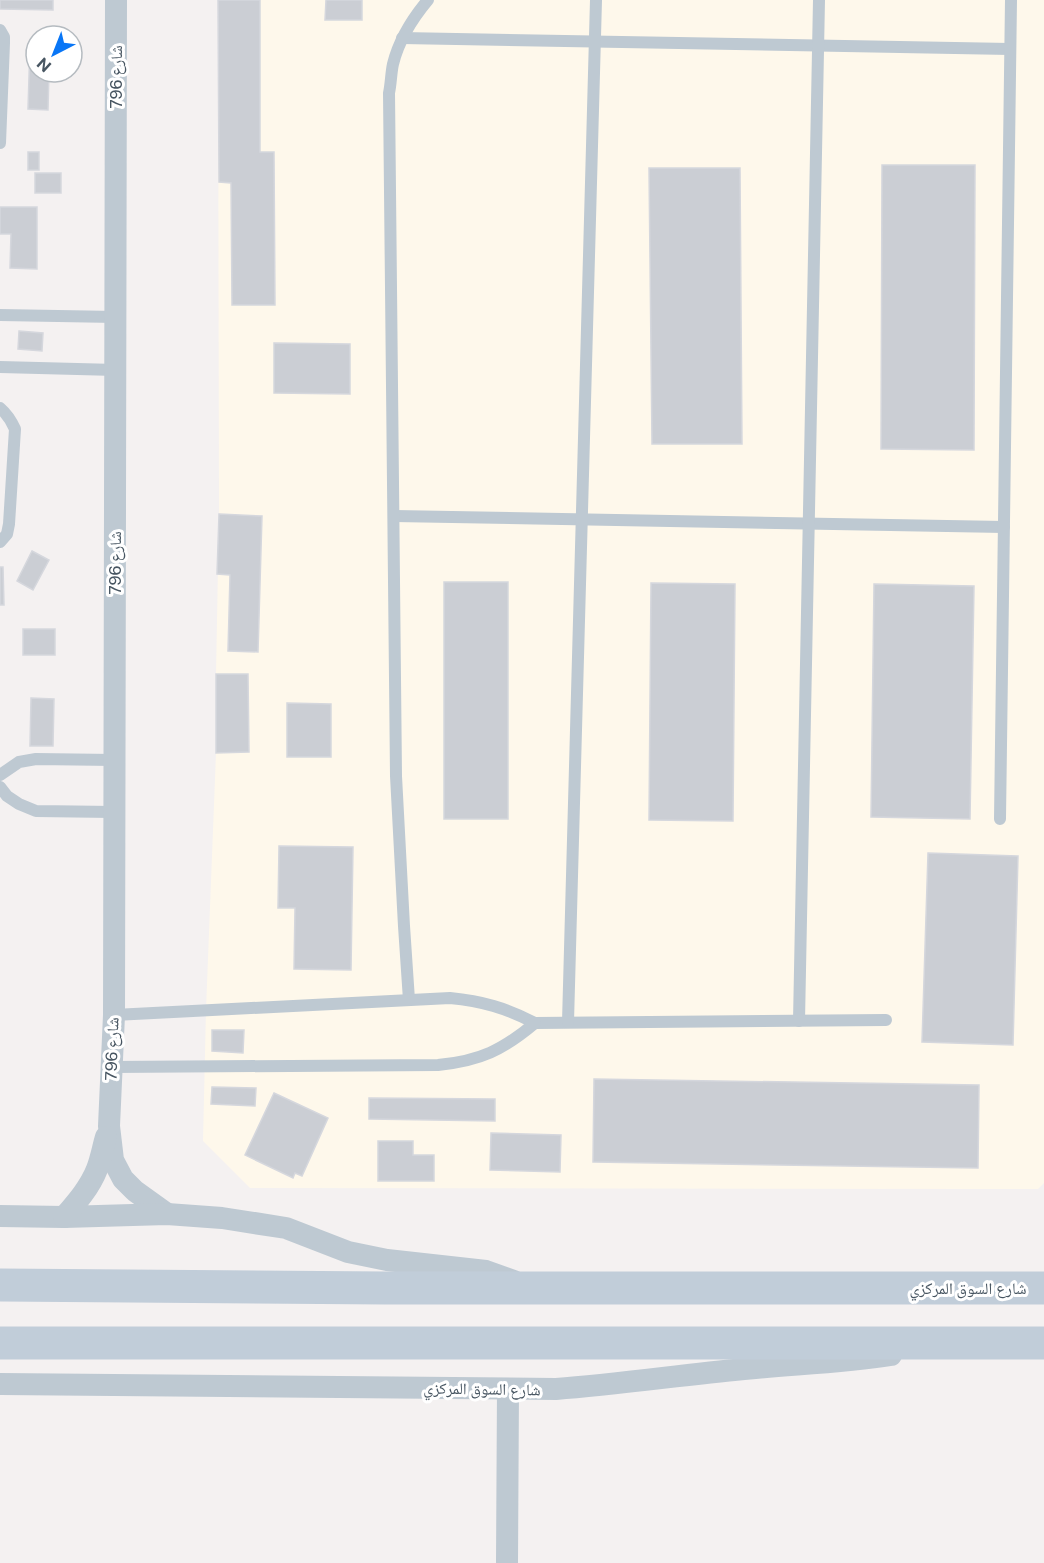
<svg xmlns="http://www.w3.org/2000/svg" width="1044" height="1563" viewBox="0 0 1044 1563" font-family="'Public Sans','Noto Naskh Arabic',sans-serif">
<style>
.commercial{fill:#fef8eb}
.building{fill:#cbced4;stroke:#d5d7dd;stroke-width:1.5}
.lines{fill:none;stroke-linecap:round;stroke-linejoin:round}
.lane{stroke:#bec9d2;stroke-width:12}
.street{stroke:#bec9d2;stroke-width:22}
.secondary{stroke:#c1cdd9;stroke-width:33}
.labels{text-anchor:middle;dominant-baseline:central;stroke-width:6;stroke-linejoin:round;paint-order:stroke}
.street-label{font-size:16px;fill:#475561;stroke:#fff}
</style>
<rect width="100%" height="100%" fill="#f4f1f1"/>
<path class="commercial" d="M218,0h826v1183l-6,6 -788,-1 -47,-47 3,-131 10,-257v-79l3,-160z"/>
<g class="building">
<path d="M0,0h53v10l-53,-1z"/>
<path d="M218,0h42v152h14l1,153h-43l-1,-122 -12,-1z"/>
<path d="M326,0h36v20h-37z"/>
<path d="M30,45h6v27h13l-1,38 -20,-1z"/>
<rect x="28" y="152" width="11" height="18"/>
<path d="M882,165h93l-1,285 -93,-1z"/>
<path d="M649,168h91l2,276h-90z"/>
<rect x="35" y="173" width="26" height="20"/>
<path d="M0,207h37v62l-27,-1 1,-34h-11z"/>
<path d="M19,331l24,2 -1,18 -24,-2z"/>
<path d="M274,343l76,1v50l-76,-1z"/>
<path d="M219,514l43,2 -4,136 -30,-1 2,-76 -13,-1z"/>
<path d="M32,551l17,9 -16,30 -16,-9z"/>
<path d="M0,567h3l1,38h-4z"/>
<rect x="444" y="582" width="64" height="237"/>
<path d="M651,583l84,1 -2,237 -84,-1z"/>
<path d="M874,584l100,2 -4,233 -99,-2z"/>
<rect x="23" y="629" width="32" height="26"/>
<path d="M216,674h32l1,78 -33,1z"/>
<path d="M31,698l23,1 -1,47h-23z"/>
<path d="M287,703l44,1v53h-44z"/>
<path d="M279,846l74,1 -2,123 -57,-1 1,-61h-17z"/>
<path d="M928,853l90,3 -5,189 -91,-3z"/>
<path d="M212,1030h32l-1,23 -31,-2z"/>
<path d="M594,1079l385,6 -1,83 -385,-6z"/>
<path d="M212,1087l44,1 -1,18 -44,-2z"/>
<path d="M274,1093l54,25 -26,58 -7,-3 -2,5 -48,-23z"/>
<path d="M369,1098l126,1v22l-126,-2z"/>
<path d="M491,1133l70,2 -1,37 -70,-2z"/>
<path d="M378,1141h35v14h21v26h-56z"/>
</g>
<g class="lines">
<g class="lane">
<path d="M0,30l4,7v6l-4,100"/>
<path d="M402,38l608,11"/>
<path d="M0,315l116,2"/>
<path d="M0,367l116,3"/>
<path d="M0,408c7,6 11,12 15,21l-6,95 -2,10 -7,8"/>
<path d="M394,516l610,11"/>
<path d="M0,775l19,-13 17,-3 78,1"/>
<path d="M0,787l7,9 12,8 17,7 77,1"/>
<path d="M1000,819l11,-819"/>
<path d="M409,1000l-5,-74 -8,-150 -7,-683c2,-9 2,-20 4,-29 6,-24 19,-45 35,-64"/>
<path d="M114,1015l336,-17c32,3 56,10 85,25l351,-3"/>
<path d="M799,1021l20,-1021"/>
<path d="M568,1022l28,-1022"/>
<path d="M112,1067l326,-2c42,-4 65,-15 97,-42"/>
</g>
<g class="street">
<path d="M116,0l-2,1015 -5,111 4,34 10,19 12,12 32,23"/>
<path d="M0,1216l64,1 103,-3 55,4 64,10 62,24 39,8 99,11 28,10"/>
<path d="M64,1217c13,-15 26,-30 33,-48 4,-10 6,-22 9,-32"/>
<path d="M0,1384l556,5c63,-5 125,-14 188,-20 49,-5 98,-6 147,-14"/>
<path d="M507,1563l1,-174"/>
</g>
<g class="secondary">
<path d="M0,1285l386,3h658"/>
<path d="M0,1343h1044"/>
</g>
</g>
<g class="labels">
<g class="street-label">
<text transform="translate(116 77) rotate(-90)">شارع 796</text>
<text transform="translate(115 563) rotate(-90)">شارع 796</text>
<text transform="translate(112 1049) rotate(-88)">شارع 796</text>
<text x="968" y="1288">شارع السوق المركزي</text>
<text transform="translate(482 1389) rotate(1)">شارع السوق المركزي</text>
</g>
</g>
<g transform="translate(54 54) rotate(222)"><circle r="28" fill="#ffffff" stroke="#b5bbc0" stroke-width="1.5"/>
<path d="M0-4.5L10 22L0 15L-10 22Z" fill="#0976f6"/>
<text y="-9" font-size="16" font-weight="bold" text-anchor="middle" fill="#475561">N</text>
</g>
</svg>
